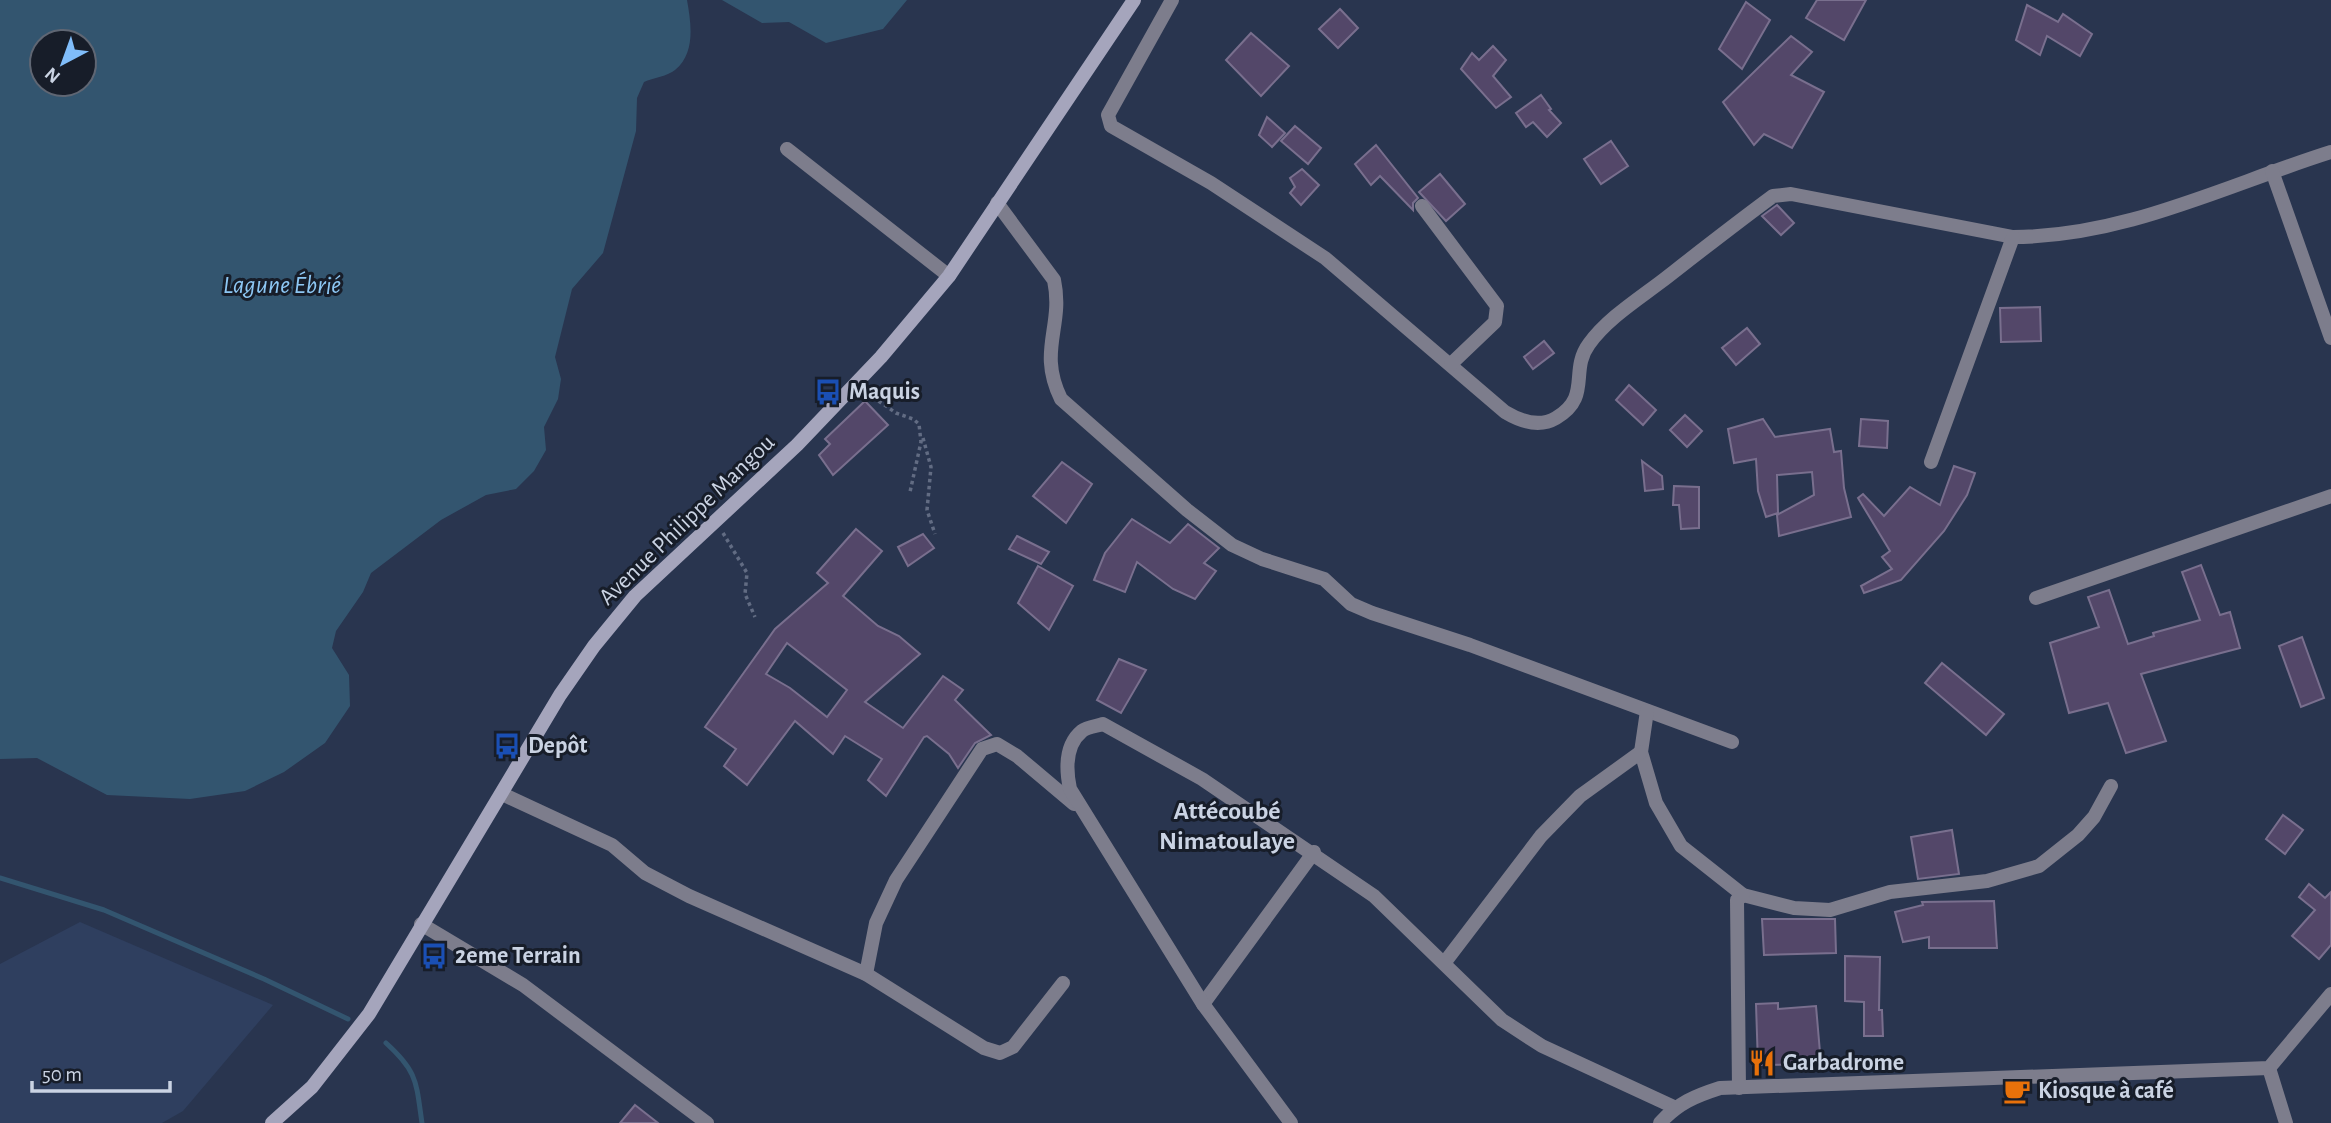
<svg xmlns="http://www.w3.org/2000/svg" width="2331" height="1123" viewBox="0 0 2331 1123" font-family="'Alegreya Sans',sans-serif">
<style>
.built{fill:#2f3f5f}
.water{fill:#33556f;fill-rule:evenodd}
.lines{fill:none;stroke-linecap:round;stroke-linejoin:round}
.stream{stroke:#33556f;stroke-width:5}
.building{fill:#534769;stroke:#796f8e;stroke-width:2;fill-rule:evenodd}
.path{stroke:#626c83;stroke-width:3.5;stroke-dasharray:3.5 3.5;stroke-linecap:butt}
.street{stroke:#7d7d8c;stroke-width:14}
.secondary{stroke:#a5a5bc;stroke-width:14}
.labels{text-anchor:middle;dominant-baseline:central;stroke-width:6;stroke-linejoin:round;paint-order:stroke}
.poi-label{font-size:24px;font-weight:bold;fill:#cad3e3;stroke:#171d29;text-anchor:start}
.street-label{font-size:24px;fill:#cad3e3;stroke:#171d29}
.water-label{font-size:26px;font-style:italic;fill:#8dc7f4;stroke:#171d29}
.neighbourhood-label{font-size:26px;font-weight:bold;fill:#cad3e3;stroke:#171d29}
</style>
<rect width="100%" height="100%" fill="#29354f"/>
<path class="built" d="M80,922l193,83 -90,106 -21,12h-162v-159z"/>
<g class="water">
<path d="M0,0h687c4,23 9,53 -12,70 -7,6 -22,8 -31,12l-7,16 -1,33 -33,122 -31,36 -17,68 6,22 -3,20 -14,28 2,23 -12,21 -18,18 -30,6 -45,25 -70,53 -8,19 -27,39 -4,17 17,27 1,31 -25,37 -41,29 -39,19 -55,8 -83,-4 -70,-37 -37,1zM84,42v42h-42v-42z"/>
<path d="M722,0h185l-24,29 -57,14 -37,-21 -27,1z"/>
</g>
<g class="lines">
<g class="stream">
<path d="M0,878l104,32 160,69 84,40"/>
<path d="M386,1043c32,29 30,39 36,80"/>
</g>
</g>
<g class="building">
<path d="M1817,0h49l-22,40 -38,-22z"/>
<path d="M1746,2l24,18 -28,49 -23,-20z"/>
<path d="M2027,5l31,17 5,-8 29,20 -12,22 -33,-20 -7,19 -24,-15z"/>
<path d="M1340,9l18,19 -20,20 -19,-19z"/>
<path d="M1251,33l38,33 -28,30 -35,-36z"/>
<path d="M1791,36l21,16 -21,23 33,17 -32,56 -28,-14 -10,11 -31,-43z"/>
<path d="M1493,46l13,14 -13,16 18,21 -15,11 -35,-39 11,-16 7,7z"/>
<path d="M1541,95l10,14 -2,1 12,13 -14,14 -14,-15 -7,5 -10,-14z"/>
<path d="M1267,117l18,16 -13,14 -13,-12z"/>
<path d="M1295,126l26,22 -13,16 -27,-23z"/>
<path d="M1611,141l17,25 -27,18 -17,-25z"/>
<path d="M1376,145l42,53 -5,5v7l-33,-34 -9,9 -16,-21z"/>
<path d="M1302,169l17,16 -18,20 -11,-12 5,-6 -5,-9z"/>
<path d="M1440,174l25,30 -19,17 -27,-29z"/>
<path d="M1777,205l17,18 -13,12 -19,-19z"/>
<path d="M2040,307l1,34 -40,1 -1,-34z"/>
<path d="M1747,328l13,16 -24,21 -14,-17z"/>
<path d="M1544,341l10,12 -21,16 -9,-12z"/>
<path d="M1629,385l27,25 -13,15 -27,-25z"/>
<path d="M865,401l23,24 -55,50 -14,-20 11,-11 -5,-5z"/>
<path d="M1685,415l17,16 -15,16 -17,-17z"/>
<path d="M1763,419l12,18 55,-8 4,23 7,-1 3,37 7,29 -72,19 -2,-21 37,-20 -2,-23 -35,3 1,38 -12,4 -8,-26 -2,-32 -22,4 -6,-34z"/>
<path d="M1861,419l27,2 -1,27 -28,-2z"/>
<path d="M1642,461l20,15 1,13 -18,2z"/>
<path d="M1062,462l30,22 -26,39 -33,-27z"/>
<path d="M1954,466l21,7 -8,22 -23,36 -43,49 -37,13 -3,-7 31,-17 -10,-12 8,-6 -32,-53 5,-4 21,22 26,-29 30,18z"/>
<path d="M1674,486l25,1v41l-18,1 -2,-24h-6z"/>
<path d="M1132,519l38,24 18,-19 31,24 -15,15 12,8 -21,28 -22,-10 -36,-27 -12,30 -31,-12 11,-27z"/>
<path d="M856,529l26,22 -39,45 35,30 21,10 21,18 -55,48 38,26 40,-52 20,14 -8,10 36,35 -16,8 -17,25 -9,-14 -22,-18 -3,1 -38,59 -18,-16 14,-21 -37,-23 -12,18 -38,-33 -48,64 -23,-19 12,-17 -31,-22 70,-98 53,-46 -11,-10zM787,643l60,47 -20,27 -37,-29 -24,-14z"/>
<path d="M923,534l11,14 -26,18 -10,-19z"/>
<path d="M1017,536l32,16 -8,12 -32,-15z"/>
<path d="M2201,565l19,50 10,-3 10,36 -99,26 25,67 -40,12 -18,-50 -39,10 -19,-70 49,-16 -11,-30 21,-7 19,54 26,-8 -1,-3 47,-13 -18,-48z"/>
<path d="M1038,566l35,20 -24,44 -31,-27z"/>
<path d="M2302,637l22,61 -23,9 -22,-61z"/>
<path d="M1119,659l27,11 -25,43 -24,-13z"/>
<path d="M1942,663l62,51 -18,21 -61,-52z"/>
<path d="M2283,815l20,15 -18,24 -19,-15z"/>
<path d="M1952,830l7,44 -41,5 -7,-42z"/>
<path d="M2309,884l16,14 6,-6v53l-12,14 -27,-23 23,-26 -16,-13z"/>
<path d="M1994,901l3,47h-68v-11l-26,5 -8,-30 28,-7 -1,-3z"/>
<path d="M1762,919h73l1,34 -72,2z"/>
<path d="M1845,956l35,1 -1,53h3l1,26h-19v-34l-19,-1z"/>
<path d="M1778,1003v6l38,-3 5,58 -63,1 -2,-61z"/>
<path d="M635,1105l23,18h-38z"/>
</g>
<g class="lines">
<g class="path">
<path d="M867,393l29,20 17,6 6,5 2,18 -11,50"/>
<path d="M923,438l8,29 -4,43 8,24"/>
<path d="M723,533l24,40 -2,21 10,23"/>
</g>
<g class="street">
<path d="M1172,0l-64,115 3,11 100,57 114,75 180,154c15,9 34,16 51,6 36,-21 13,-47 33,-74 18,-25 48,-44 73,-63 36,-28 73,-57 111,-85l18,-2 222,43c112,0 213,-52 318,-85"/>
<path d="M787,149l162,127"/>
<path d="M2272,171l59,167"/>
<path d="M997,203l57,77c10,47 -17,70 7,119l126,111 45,35 30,14 62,20 27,25 21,9 98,32 262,97"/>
<path d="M1422,206l75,100 -2,16 -44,42"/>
<path d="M1931,462l82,-225"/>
<path d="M2036,598l295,-102"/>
<path d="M1647,711l-6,41 15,51 25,43 62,49 51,13 36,2 60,-18 97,-11 52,-15 39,-31 16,-18 17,-31"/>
<path d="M502,794l110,51 33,28 44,23 177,78 118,74 16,5 13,-6 50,-64"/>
<path d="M421,924l102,61 184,138"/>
<path d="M1445,962l96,-126 39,-40 61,-44"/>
<path d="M866,974l10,-51 20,-43 86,-131 15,-5 20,12 57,48"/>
<path d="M1203,1004l111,-152"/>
<path d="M2269,1068l17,55"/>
<path d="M1739,1088l-2,-188 6,-5"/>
<path d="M1291,1123l-88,-119 -133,-215c-4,-19 -5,-44 12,-58 5,-4 15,-5 21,-7l99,55 172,117 128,124 40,26 132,61"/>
<path d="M1660,1123c18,-20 35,-27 60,-35l549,-20 62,-74"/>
</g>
<path class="secondary" d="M272,1123l40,-36 57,-73 191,-319 34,-49 41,-50 162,-151 84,-88 68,-81 185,-276"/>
</g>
<defs>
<g id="bus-bare" transform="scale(2.1)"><path d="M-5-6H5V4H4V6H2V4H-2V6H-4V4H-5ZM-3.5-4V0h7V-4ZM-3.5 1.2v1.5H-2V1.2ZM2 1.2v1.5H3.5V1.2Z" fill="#1a4fb4" stroke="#171d29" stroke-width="2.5" paint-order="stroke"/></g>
<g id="restaurant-bare" transform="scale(2.1)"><path d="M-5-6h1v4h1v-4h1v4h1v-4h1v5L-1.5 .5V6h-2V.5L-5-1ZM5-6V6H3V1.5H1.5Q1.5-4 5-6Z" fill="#e8710a" stroke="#171d29" stroke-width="2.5" paint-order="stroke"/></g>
<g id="cafe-bare" transform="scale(2.1)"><path d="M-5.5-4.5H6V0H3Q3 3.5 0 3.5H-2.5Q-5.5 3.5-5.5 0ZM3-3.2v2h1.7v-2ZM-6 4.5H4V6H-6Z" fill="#e8710a" stroke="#171d29" stroke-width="2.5" paint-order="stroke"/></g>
</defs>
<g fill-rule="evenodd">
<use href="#bus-bare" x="828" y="392"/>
<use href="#bus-bare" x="507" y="746"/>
<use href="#bus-bare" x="434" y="956"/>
<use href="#restaurant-bare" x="1762" y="1063"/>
<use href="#cafe-bare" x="2017" y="1091"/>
</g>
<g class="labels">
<g class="poi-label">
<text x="849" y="392">Maquis</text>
<text x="528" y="746">Depôt</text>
<text x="455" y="956">2eme Terrain</text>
<text x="1783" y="1063">Garbadrome</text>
<text x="2038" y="1091">Kiosque à café</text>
</g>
<g class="street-label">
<text transform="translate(687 520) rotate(-44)">Avenue Philippe Mangou</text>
</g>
<g class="water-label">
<text x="282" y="285">Lagune Ébrié</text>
</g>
<g class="neighbourhood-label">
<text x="1227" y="811">Attécoubé<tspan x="1227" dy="30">Nimatoulaye</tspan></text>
</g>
</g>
<g transform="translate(63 63) rotate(221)"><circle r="33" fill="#171d29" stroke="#5f6673" stroke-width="2"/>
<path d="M0-5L12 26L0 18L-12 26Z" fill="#80bdfa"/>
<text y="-10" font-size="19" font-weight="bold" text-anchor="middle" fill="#cad3e3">N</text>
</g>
<path d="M32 1081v10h138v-10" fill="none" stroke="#cad3e3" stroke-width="3.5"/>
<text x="42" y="1081" font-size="21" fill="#cad3e3" stroke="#171d29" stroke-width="5" paint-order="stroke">50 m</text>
</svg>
